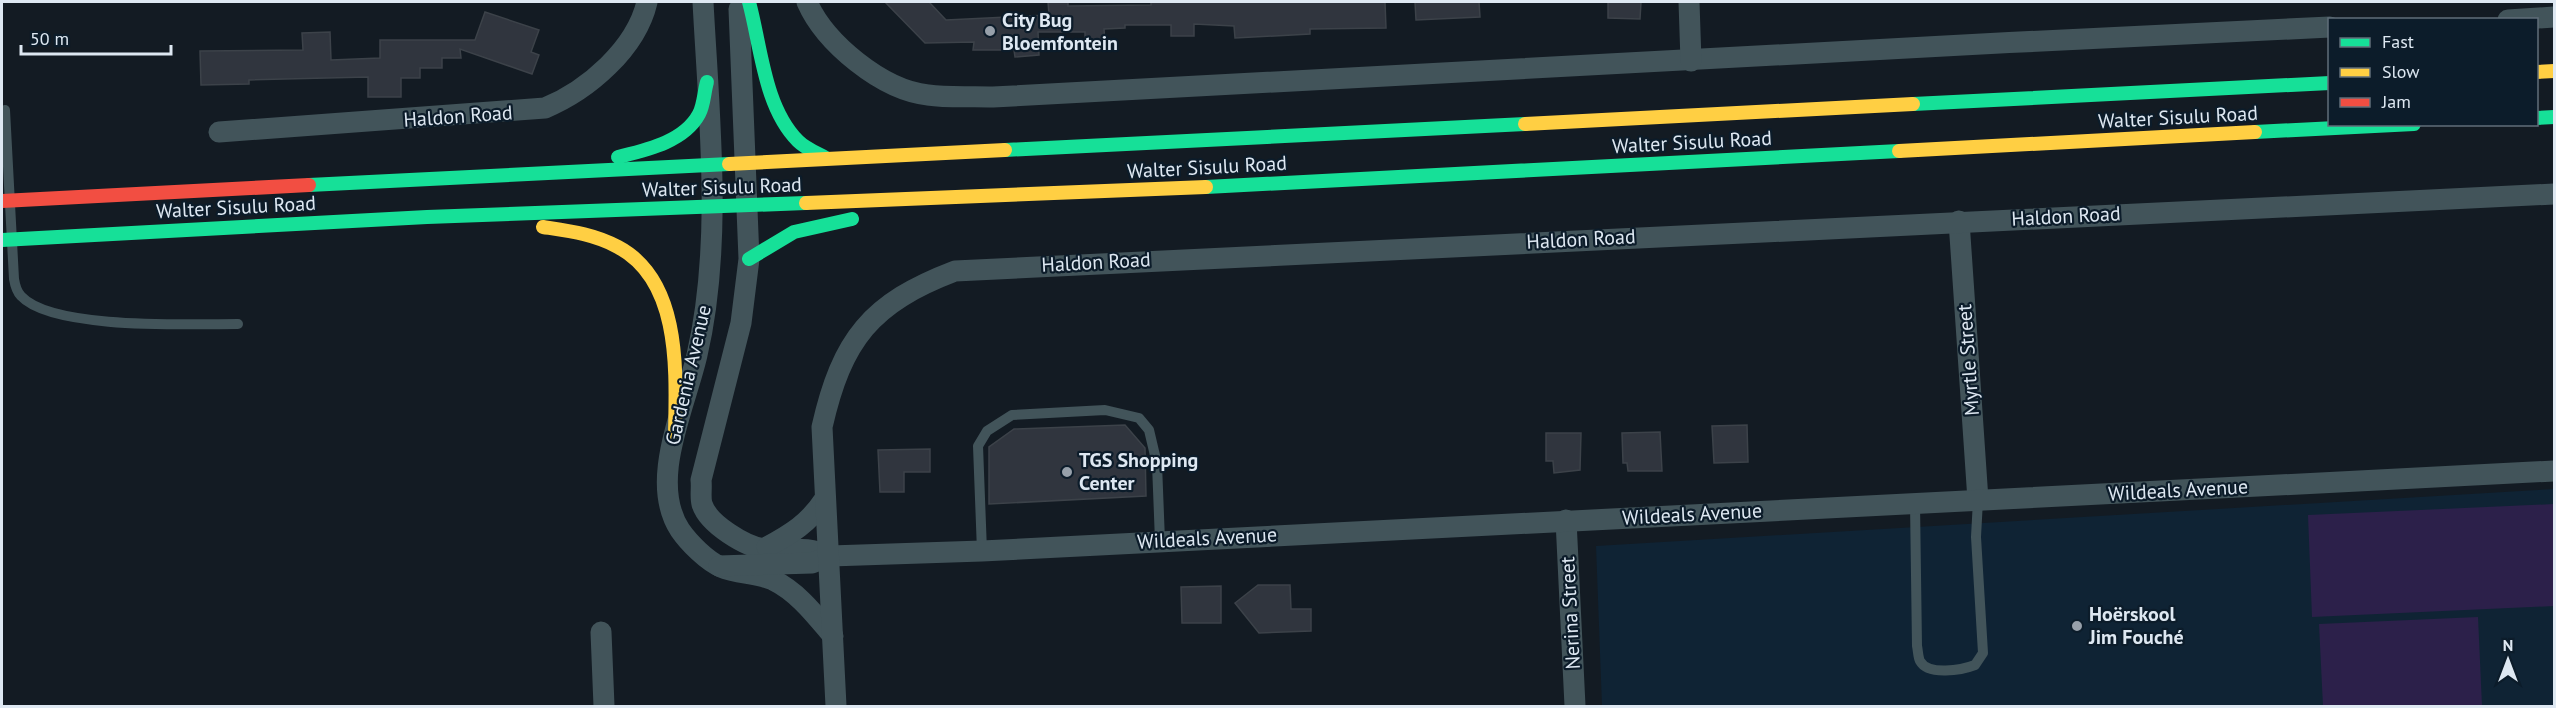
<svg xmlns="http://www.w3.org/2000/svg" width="2556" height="708" viewBox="0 0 2556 708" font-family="'PT Sans',sans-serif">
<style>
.built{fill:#0f2334}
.green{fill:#2c204a}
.building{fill:#30353e;stroke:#3c4249;stroke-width:1.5}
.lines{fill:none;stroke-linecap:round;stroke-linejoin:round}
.lane{stroke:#42545a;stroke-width:10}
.street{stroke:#42545a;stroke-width:21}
.fast{stroke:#16e098;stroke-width:14}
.slow{stroke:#ffcf43;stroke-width:14}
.jam{stroke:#f24e42;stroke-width:14}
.poi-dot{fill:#97a0aa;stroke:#0c1c2a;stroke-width:2}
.labels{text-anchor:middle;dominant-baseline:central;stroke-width:4.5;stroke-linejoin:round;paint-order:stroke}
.poi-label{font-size:20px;font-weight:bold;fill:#dee8f2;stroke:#0c1c2a;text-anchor:start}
.street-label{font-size:20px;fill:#dee8f2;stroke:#0c1c2a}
</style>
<rect width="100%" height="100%" fill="#131b23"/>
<path class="built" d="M2554,489v217h-952l-6,-160z"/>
<g class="green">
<path d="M2554,504v102l-242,11 -4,-102z"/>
<path d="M2478,617l4,89h-159l-4,-82z"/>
</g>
<g class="building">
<path d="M885,2h44l17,18 103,-5 -1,-13h20v4l83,-1v-3h234l1,26 -76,1v5l-75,4 -1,-12 -40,-2v12h-23v-11h-46v3l-21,1 1,14h-20v-11h-47l1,23 -24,2 -1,-7h-41l1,-8 -49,1z"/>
<path d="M1415,2h64l1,15 -64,3z"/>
<path d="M1608,2h33l-1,17 -32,-1z"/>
<path d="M485,12l54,18 -8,22 8,3 -7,19 -72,-25 1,9h-19v10h-22v10h-19v19h-33v-20l-119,3v4l-48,1 -1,-34 103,-1 -1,-17 28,-1 1,28 49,-2v-18h95z"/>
<path d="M1125,425l20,23 1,48 -157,8v-57l25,-18z"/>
<path d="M1747,425l1,37 -34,1 -2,-37z"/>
<path d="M1660,432l2,39h-34l-1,-8h-4l-1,-30z"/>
<path d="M1546,433h35l-1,37 -26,3 -1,-12h-7z"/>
<path d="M930,449v23h-26v20h-24l-2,-42z"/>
<path d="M1258,585h32l1,24h20v22l-52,2 -24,-30z"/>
<path d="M1221,586v37h-39l-1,-36z"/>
</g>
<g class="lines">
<g class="lane">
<path d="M5,110l9,169c1,6 3,13 7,17 31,34 170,28 217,28"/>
<path d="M1915,503l2,143c1,4 1,11 3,15 8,15 42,9 55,4l8,-12 -7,-116 2,-37"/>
<path d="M982,551l-4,-105 9,-15 25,-16 93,-5 34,8 10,12 8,34 3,77"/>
</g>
<g class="street">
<path d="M703,2c6,114 20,241 -6,353 -12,53 -49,126 -17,175 9,13 27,31 41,37 16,7 36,6 52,13 25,12 43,36 60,56"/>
<path d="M807,2c18,41 75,88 121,93 21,3 43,1 65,2 445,-22 891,-50 1337,-70"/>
<path d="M1689,2l2,59"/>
<path d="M739,9l10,250 -8,64 -40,157c1,8 -1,17 1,24 6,20 44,43 63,45 27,2 38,-4 65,7"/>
<path d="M2508,20l46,-3"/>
<path d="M219,132l326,-24c43,-18 91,-59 102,-106"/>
<path d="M1959,221l19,279"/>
<path d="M1566,520l9,186"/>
<path d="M767,547c24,-13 42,-24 57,-47"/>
<path d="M719,566l93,-3 18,-7 152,-5 1572,-80"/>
<path d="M601,632l3,74"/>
<path d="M836,706l-14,-279c20,-88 49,-124 133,-156l1599,-77"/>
</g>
<g class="fast">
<path d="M749,2c12,44 15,105 49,139 8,8 19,12 28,17"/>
<path d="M1913,104l417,-21"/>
<path d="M2536,118l18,-1"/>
<path d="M2255,132l159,-8"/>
<path d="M1005,150l520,-26"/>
<path d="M618,157c28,-7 66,-15 81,-43 5,-9 5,-22 8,-32"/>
<path d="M309,185l420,-21"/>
<path d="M1206,187l693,-36"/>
<path d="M2,240l425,-23 379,-14"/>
<path d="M749,259l45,-27 58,-13"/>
</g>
<g class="slow">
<path d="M2536,72l18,-1"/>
<path d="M1525,124l388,-20"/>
<path d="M1899,151l356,-19"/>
<path d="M729,164l276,-14"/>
<path d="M806,203l400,-16"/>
<path d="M543,227c26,4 51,7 75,20 64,34 58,127 57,188"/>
</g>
<path class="jam" d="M2,201l307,-16"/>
</g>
<g class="poi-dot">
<circle cx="990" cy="31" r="6"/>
<circle cx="1067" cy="472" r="6"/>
<circle cx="2077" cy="626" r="6"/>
</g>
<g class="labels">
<g class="poi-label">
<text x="1002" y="20">City Bug<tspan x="1002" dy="23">Bloemfontein</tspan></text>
<text x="1079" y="460">TGS Shopping<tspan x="1079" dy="23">Center</tspan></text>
<text x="2089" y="614">Hoërskool<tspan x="2089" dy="23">Jim Fouché</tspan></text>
</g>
<g class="street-label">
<text transform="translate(458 116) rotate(-4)">Haldon Road</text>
<text transform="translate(2178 117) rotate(-3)">Walter Sisulu Road</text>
<text transform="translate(1692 142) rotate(-3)">Walter Sisulu Road</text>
<text transform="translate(1207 167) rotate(-3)">Walter Sisulu Road</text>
<text transform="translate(722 187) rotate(-2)">Walter Sisulu Road</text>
<text transform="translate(236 207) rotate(-3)">Walter Sisulu Road</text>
<text transform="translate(2066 216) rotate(-3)">Haldon Road</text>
<text transform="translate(1581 239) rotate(-3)">Haldon Road</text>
<text transform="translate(1096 262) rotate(-3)">Haldon Road</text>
<text transform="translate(1968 360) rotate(-94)">Myrtle Street</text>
<text transform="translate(688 375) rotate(-77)">Gardenia Avenue</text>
<text transform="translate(2178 490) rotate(-3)">Wildeals Avenue</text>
<text transform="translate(1692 514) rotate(-3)">Wildeals Avenue</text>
<text transform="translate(1207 538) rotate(-3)">Wildeals Avenue</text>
<text transform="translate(1570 613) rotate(-93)">Nerina Street</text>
</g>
</g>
<rect width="2556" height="708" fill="none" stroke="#dee8f2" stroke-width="6"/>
<rect x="2328" y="18" width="210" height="108" fill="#0c1c2a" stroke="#606e7a" stroke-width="1.5"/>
<rect x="2340" y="38" width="30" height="9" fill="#16e098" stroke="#606e7a" stroke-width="1.5"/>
<text x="2382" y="48" font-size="18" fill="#dee8f2">Fast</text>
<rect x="2340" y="68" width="30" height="9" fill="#ffcf43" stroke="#606e7a" stroke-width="1.5"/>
<text x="2382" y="78" font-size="18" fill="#dee8f2">Slow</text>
<rect x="2340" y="98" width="30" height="9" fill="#f24e42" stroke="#606e7a" stroke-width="1.5"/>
<text x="2382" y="108" font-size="18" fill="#dee8f2">Jam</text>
<g transform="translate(2508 660)" stroke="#0c1c2a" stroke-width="4.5" paint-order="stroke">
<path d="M0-4.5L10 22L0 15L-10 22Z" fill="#dee8f2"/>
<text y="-9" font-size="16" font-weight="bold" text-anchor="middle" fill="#dee8f2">N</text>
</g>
<path d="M21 45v9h150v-9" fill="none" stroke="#dee8f2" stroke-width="3"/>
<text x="30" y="45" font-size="18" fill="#dee8f2" stroke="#0c1c2a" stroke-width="4.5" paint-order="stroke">50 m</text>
</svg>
